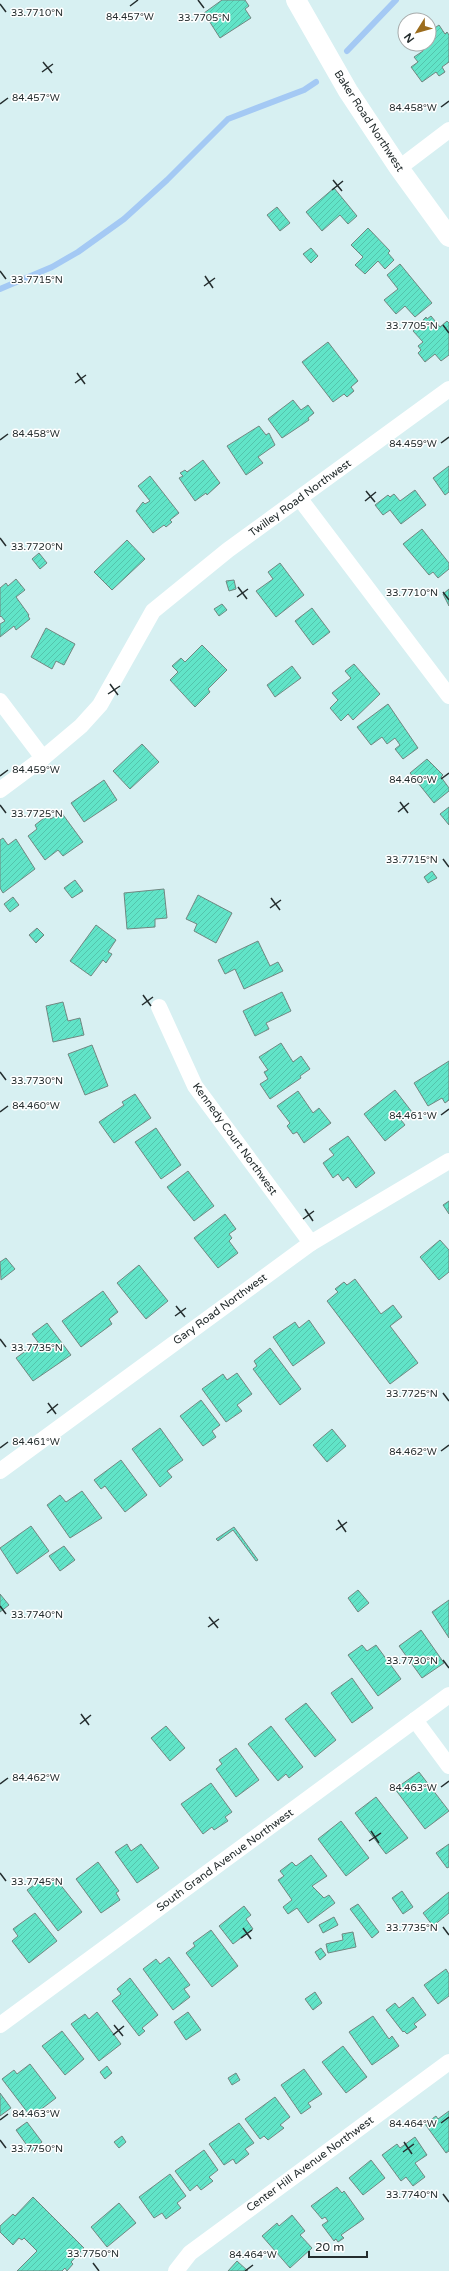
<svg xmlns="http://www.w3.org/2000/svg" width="449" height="2271" viewBox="0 0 449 2271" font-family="'Varela Round',sans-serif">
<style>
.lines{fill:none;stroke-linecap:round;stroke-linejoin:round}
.stream{stroke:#a4c9f4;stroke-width:6}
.building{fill:url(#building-hatch);stroke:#718781}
.minor{stroke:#fff;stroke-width:16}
.tertiary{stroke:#fff;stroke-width:20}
.ticks{fill:none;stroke:#242d2e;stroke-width:1.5}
.labels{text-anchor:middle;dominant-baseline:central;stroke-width:3;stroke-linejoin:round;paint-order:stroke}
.street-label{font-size:11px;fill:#242d2e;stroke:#fff}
.ticks-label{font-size:10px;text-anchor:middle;fill:#242d2e;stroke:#fff;stroke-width:3;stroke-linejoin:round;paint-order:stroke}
</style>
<defs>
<pattern id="building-hatch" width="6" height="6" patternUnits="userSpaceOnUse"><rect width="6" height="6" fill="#61e4c8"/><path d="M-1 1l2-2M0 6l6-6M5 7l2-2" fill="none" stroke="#54c4ac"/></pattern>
</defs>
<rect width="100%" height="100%" fill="#d7f0f2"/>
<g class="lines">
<g class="stream">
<path d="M347,51l49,-51"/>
<path d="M0,289l52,-22 26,-15 46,-33 43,-39 61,-61 76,-29 12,-8"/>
</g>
</g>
<g class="building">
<path d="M222,0h23l4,6 -4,3 6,9 -31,20 -16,-25z"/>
<path d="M439,25l6,9 2,-2 2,3v27l-7,5 3,5 -6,4 -3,-4 -14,10 -11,-15 7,-5 -4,-5 9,-6 -2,-2 11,-6 -3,-3v-8z"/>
<path d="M334,188l23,28 -9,8 -8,-9 -18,16 -16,-19z"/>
<path d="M277,207l13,16 -10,8 -13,-16z"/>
<path d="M368,228l22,23 -2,2 6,7 -9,9 -7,-8 -13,13 -10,-9 8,-8 -12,-12z"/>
<path d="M311,248l7,8 -7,7 -8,-9z"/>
<path d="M400,264l32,39 -17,14 -10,-11 -9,8 -12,-14 14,-11 -11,-14z"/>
<path d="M431,316l9,11 7,-6 2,2v32l-8,6 -6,-7 -10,8 -7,-9 3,-3 -3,-4 5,-4 -10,-11 11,-9 -1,-2 3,-3 1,2z"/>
<path d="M328,342l30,39 -7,6 3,4 -7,6 -3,-3 -11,8 -31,-40z"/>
<path d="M293,400l8,10 7,-5 6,8 -6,5 1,2 -27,18 -14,-19z"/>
<path d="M259,426l7,9 3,-2 6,12 -17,12 5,6 -17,12 -19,-29z"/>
<path d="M203,460l17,23 -13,12 -1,-2 -11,8 -16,-23 4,-2 -3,-3 5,-3 2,2z"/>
<path d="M449,466v26l-4,3 -12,-17z"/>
<path d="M150,476l29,37 -9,7 2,2 -6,5 -2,-2 -11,8 -17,-22 7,-9 2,2 5,-3 -12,-15z"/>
<path d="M415,490l11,15 -25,19 -11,-14 -7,5 -8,-10 13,-10 2,2 4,-3 6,7z"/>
<path d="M422,529l27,34v6l-11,9 -5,-6 -4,3 -26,-31z"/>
<path d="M127,540l18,19 -33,31 -18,-18z"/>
<path d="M39,553l8,10 -7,6 -8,-10z"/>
<path d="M280,563l24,32 -28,22 -20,-26 17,-12 -5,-7z"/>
<path d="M16,579l9,11 -9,7 13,18 -1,1 2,3 -14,11 -2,-4 -14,11v-13l5,-3 -4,-5 -1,1v-29l6,-5 2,3z"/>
<path d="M234,580l2,9 -7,2 -3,-10z"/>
<path d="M449,589v17l-6,-12z"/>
<path d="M222,604l5,6 -8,6 -5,-7z"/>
<path d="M312,608l18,24 -17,13 -18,-24z"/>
<path d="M46,628l29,16 -11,21 -8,-4 -4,8 -21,-12z"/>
<path d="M202,645l25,25 -19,19 2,3 -15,15 -25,-27 8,-8 -6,-6 9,-8 4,4z"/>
<path d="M354,664l26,30 -27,26 -5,-6 -7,7 -11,-13 8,-8 -6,-7 19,-15 -6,-7z"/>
<path d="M292,666l9,12 -26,19 -8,-12z"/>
<path d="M388,704l30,44 -15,11 -8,-10 5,-4 -5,-7 -8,6 -5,-7 -11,8 -14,-18z"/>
<path d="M142,744l17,18 -29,27 -17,-18z"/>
<path d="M427,759l16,16 -2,2 8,11v3l-15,12 -24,-30z"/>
<path d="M104,780l13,20 -33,22 -13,-19z"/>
<path d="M449,807v18l-9,-11z"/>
<path d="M61,812l22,30 -20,14 -5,-6 -13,10 -17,-24 9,-7 -2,-4 13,-10 3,4z"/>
<path d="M3,838l5,7 8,-6 19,30 -32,24 -3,-5v-48z"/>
<path d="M432,871l5,7 -9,5 -4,-6z"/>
<path d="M75,880l8,11 -11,7 -8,-10z"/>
<path d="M164,889l3,29 -12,1v8l-28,2 -3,-36z"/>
<path d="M198,895l34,18 -16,30 -22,-12 3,-7 -11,-5z"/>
<path d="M13,897l6,8 -9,7 -6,-8z"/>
<path d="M96,925l20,15 -8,12 4,2 -6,9 -3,-3 -12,16 -21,-15z"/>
<path d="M37,928l7,7 -8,8 -7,-8z"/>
<path d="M258,941l12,25 8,-4 5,9 -39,18 -9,-20 -10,5 -7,-14z"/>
<path d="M282,992l9,19 -25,12 3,6 -14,7 -12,-25z"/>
<path d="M63,1002l5,19 12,-3 4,17 -31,7 -7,-36z"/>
<path d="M281,1043l12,19 8,-6 9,13 -10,7 1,2 -31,21 -10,-15 8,-5 -4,-7 4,-2 -9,-13z"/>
<path d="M92,1045l16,41 -23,9 -17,-41z"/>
<path d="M449,1061v39l-4,3 -3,-5 -14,8 -14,-23z"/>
<path d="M395,1090l17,22 -11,8 4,5 -20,16 -21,-27z"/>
<path d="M298,1091l15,22 6,-5 12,15 -27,20 -7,-11 -4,2 -6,-8 3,-3 -13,-17z"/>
<path d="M135,1094l16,24 -37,25 -15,-21 25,-17 -2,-3z"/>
<path d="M156,1128l25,37 -20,14 -26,-37z"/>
<path d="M348,1136l27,37 -19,15 -8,-11 -5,4 -5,-7 -5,4 -10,-15 11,-8 -5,-6z"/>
<path d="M188,1171l26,35 -20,15 -27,-34z"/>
<path d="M449,1201v13l-6,-9z"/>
<path d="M225,1214l11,15 -7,5 3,4 -3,3 9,12 -20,15 -24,-30z"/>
<path d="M440,1240l9,10v22l-10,8 -19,-23z"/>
<path d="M6,1258l9,11 -14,11 -1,-18z"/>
<path d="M139,1265l29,36 -22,18 -29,-36z"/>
<path d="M355,1279l26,35 12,-9 9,12 -12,9 28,37 -28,21 -63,-83 11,-9 -3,-3 9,-7 3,3z"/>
<path d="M103,1291l15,21 -9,7 3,5 -31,23 -19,-26z"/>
<path d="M309,1320l16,23 -32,23 -20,-29 22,-15 4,6z"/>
<path d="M47,1323l24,32 -38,26 -17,-23 22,-16 -6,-8z"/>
<path d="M270,1348l31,41 -21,16 -27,-36 4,-3 -3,-5z"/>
<path d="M237,1373l15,21 -15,11 5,6 -16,11 -24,-33 21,-15 4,6z"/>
<path d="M201,1400l19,25 -8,6 4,6 -13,9 -23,-30z"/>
<path d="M160,1428l23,32 -16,11 5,6 -12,10 -28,-38z"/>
<path d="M332,1429l14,17 -19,16 -14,-17z"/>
<path d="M121,1460l26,35 -22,17 -20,-26 -4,3 -7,-9z"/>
<path d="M82,1491l20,27 -32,20 -23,-33 13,-10 6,7z"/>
<path d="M31,1526l18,25 -32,23 -17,-26z"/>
<path d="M234,1527l24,33 -2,1 -23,-31 -15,11 -2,-2z"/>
<path d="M64,1546l11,14 -15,11 -11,-15z"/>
<path d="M358,1590l11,13 -11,9 -10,-14z"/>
<path d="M0,1594l9,11 -9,7z"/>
<path d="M449,1600v38l-17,-26z"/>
<path d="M421,1630l23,33 -22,15 -23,-32z"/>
<path d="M362,1645l5,6 9,-6 25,34 -23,17 -30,-41z"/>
<path d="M352,1678l21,30 -21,15 -21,-30z"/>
<path d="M306,1703l30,37 -21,17 -30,-38z"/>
<path d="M166,1726l19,22 -15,13 -19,-23z"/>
<path d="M271,1726l32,41 -14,11 -3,-4 -8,7 -30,-37z"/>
<path d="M236,1748l23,32 -23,17 -20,-28 6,-5 -3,-4z"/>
<path d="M419,1772l30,39 -24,18 -30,-40z"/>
<path d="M211,1783l21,29 -7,5 3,4 -14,9 -2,-3 -9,7 -22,-30z"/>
<path d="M376,1797l32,41 -22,16 -31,-41z"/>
<path d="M341,1821l28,37 -23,18 -28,-37z"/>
<path d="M127,1844l4,7 10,-7 18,24 -22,15 -22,-31z"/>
<path d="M449,1844v23l-2,1 -11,-15z"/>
<path d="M311,1855l16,21 -15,10 12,12 5,-3 6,8 -27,20 -11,-15 -9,6 -5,-7 9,-7 -14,-20 6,-4 -4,-5 12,-9 4,4z"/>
<path d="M98,1862l21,29 -3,2 4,7 -19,13 -25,-34z"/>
<path d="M55,1878l27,34 -24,19 -31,-41 15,-11 5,5z"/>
<path d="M402,1891l11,16 -10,7 -11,-16z"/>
<path d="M449,1892v21l-16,13 -10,-13z"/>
<path d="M358,1904l21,28 -7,6 -22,-29z"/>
<path d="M244,1906l7,9 -5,4 7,10 -20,15 -14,-18z"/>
<path d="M35,1913l22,28 -28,22 -17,-22 6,-5 -5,-7z"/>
<path d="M334,1917l4,8 -15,8 -4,-8z"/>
<path d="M211,1930l27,36 -26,21 -26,-34 9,-7 -2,-3z"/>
<path d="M353,1932l3,15 -28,6 -2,-9 17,-4 -1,-6z"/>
<path d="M321,1948l5,7 -6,5 -5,-8z"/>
<path d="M169,1957l21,28 -6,4 6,8 -17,13 -30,-41 13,-10 4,5z"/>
<path d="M446,1969l3,5v22l-11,8 -14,-19z"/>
<path d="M130,1978l28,37 -16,13 3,3 -6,5 -27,-35 9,-7 -4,-5z"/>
<path d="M315,1992l7,11 -9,7 -8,-11z"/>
<path d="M413,1997l13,18 -12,9 3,3 -10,7 -3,-3 -1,1 -17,-22 9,-7 4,5z"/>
<path d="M97,2012l24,32 -22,17 -28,-37 14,-10 4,5z"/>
<path d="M188,2012l13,18 -15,10 -12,-18z"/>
<path d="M373,2016l16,23 3,-3 7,10 -27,19 -23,-33z"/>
<path d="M62,2031l22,28 -19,16 -23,-29z"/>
<path d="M343,2046l24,31 -21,16 -24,-31z"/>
<path d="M30,2064l26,34 -25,19 -29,-38 12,-9 3,4z"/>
<path d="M107,2066l5,7 -7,6 -5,-7z"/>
<path d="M304,2069l18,25 -14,9 3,4 -10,7 -20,-29z"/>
<path d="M236,2073l4,7 -8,5 -4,-7z"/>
<path d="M0,2093l11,15 -11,8z"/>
<path d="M275,2097l15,20 -10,8 4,3 -16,12 -4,-4 -4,3 -15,-20z"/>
<path d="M449,2111v40l-3,2 -21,-29 11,-8 2,3z"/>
<path d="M27,2122l15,20 -11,9 -15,-21z"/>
<path d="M239,2123l15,20 -9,6 4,5 -13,10 -3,-5 -9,6 -15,-21z"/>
<path d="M122,2136l4,6 -7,6 -5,-6z"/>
<path d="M415,2137l12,18 -12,8 10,14 -12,9 -7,-9 -5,4 -19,-26 15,-11 3,4z"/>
<path d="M204,2150l14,20 -9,7 4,4 -12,9 -4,-5 -7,6 -15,-20z"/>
<path d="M371,2160l14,18 -22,17 -14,-17z"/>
<path d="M170,2174l16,22 -9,7 4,5 -15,11 -4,-6 -8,5 -15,-21z"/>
<path d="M337,2187l5,6 2,-2 20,28 -23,16 3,3 -6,4 -2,-3 -2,2 -12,-16 6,-4 -3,-4 -3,2 -11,-13z"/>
<path d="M33,2197l51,51 -13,14 2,2 -6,7 -2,-3 -3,3h-45l20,-20 -13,-13 -2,2 -3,-2 -6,7 -13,-13v-6l13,-12 2,2z"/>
<path d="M119,2203l17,20 -29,24 -16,-20z"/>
<path d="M292,2215l13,16 -5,4 12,13 -22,20 -28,-32 15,-13 2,3z"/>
<path d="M237,2261l11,10h-20z"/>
</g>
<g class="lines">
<g class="minor">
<path d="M399,168l50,-38"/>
<path d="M300,499l149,197"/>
<path d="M0,701l43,57"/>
<path d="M0,790l43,-32 38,-32 19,-21 53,-94 75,-61 221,-161"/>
<path d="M159,1007l36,79 116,157"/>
<path d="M0,1471l311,-228 138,-82"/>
<path d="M415,1720l34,46"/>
<path d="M0,2025l449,-330"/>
<path d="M176,2271l14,-18 259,-191"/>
</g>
<path class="tertiary" d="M296,0l52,91 51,77 50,69"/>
</g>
<path class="ticks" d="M198,0l6,8M0,4l6,8M130,6l8,-6M43,62l9,11M42,72l11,-8M0,104l8,-6M441,107l8,-6M333,180l9,11M332,190l11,-9M0,271l6,8M205,276l8,12M204,286l11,-8M443,325l6,8M77,373l8,11M75,383l11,-8M0,440l8,-6M441,443l8,-6M366,491l9,11M365,501l11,-9M0,538l6,8M238,587l9,12M443,592l6,8M237,597l11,-8M110,684l8,11M108,694l12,-8M0,776l8,-6M441,779l8,-6M400,802l8,11M0,805l6,8M398,812l11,-9M443,859l6,8M271,898l9,12M270,908l11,-8M143,995l8,11M142,1005l11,-8M0,1072l6,8M0,1112l8,-6M441,1115l8,-6M305,1209l8,12M303,1219l11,-8M176,1306l9,11M175,1316l11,-8M0,1339l6,8M443,1393l6,8M48,1403l8,11M47,1413l11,-9M0,1448l8,-6M441,1451l8,-6M338,1520l8,12M336,1530l11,-8M0,1606l6,8M209,1617l9,11M208,1627l11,-8M443,1660l6,8M81,1714l8,11M80,1724l11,-9M0,1784l8,-6M441,1787l8,-6M371,1831l8,12M369,1841l12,-8M0,1873l6,8M443,1927l6,8M243,1928l8,11M241,1938l11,-8M114,2025l9,11M113,2035l11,-9M0,2120l8,-6M441,2123l8,-6M0,2140l6,8M404,2142l8,12M403,2152l11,-8M443,2194l6,8M93,2263l6,8M245,2271l8,-6"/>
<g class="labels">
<g class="street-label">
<text transform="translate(369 121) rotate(57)">Baker Road Northwest</text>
<text transform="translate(300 498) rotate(-36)">Twilley Road Northwest</text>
<text transform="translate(235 1139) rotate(54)">Kennedy Court Northwest</text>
<text transform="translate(220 1309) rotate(-36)">Gary Road Northwest</text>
<text transform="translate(225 1860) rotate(-36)">South Grand Avenue Northwest</text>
<text transform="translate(310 2164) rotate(-36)">Center Hill Avenue Northwest</text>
</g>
</g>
<g class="ticks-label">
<text x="37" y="16">33.7710°N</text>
<text x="130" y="20">84.457°W</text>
<text x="204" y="21">33.7705°N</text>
<text x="36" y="101">84.457°W</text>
<text x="413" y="111">84.458°W</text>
<text x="37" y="283">33.7715°N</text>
<text x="412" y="329">33.7705°N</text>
<text x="36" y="437">84.458°W</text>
<text x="413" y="447">84.459°W</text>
<text x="37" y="550">33.7720°N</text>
<text x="412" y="596">33.7710°N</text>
<text x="36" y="773">84.459°W</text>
<text x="413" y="783">84.460°W</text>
<text x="37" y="817">33.7725°N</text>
<text x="412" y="863">33.7715°N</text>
<text x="37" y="1084">33.7730°N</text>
<text x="36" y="1109">84.460°W</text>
<text x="413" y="1119">84.461°W</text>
<text x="37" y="1351">33.7735°N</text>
<text x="412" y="1397">33.7725°N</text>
<text x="36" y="1445">84.461°W</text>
<text x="413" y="1455">84.462°W</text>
<text x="37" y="1618">33.7740°N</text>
<text x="412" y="1664">33.7730°N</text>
<text x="36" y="1781">84.462°W</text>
<text x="413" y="1791">84.463°W</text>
<text x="37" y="1885">33.7745°N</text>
<text x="412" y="1931">33.7735°N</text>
<text x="36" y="2117">84.463°W</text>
<text x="413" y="2127">84.464°W</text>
<text x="37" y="2152">33.7750°N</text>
<text x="412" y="2198">33.7740°N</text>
<text x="93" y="2257">33.7750°N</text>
<text x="253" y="2258">84.464°W</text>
</g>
<g transform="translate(417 32) rotate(233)"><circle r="19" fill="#ffffff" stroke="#a7abab"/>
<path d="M0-3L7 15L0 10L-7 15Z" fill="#9c6d1e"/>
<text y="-6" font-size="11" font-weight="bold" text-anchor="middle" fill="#242d2e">N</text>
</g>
<path d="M309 2251v6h58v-6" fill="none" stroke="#242d2e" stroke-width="2"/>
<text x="315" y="2251" font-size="12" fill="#242d2e" stroke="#ffffff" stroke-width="3" paint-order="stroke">20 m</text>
</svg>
